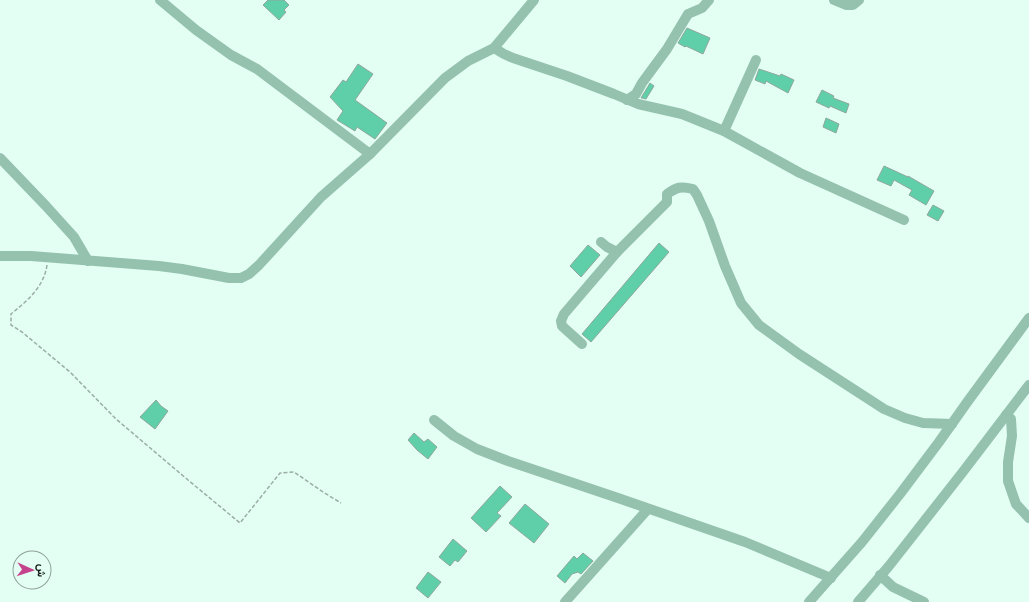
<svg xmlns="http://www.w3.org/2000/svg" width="1029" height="602" viewBox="0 0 1029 602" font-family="'Public Sans',Vazirmatn,sans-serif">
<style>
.building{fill:#5fcfaa;stroke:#8ea79d}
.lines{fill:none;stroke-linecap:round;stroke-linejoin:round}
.path{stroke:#9aaea6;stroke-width:1.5;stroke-dasharray:4 2;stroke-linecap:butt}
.minor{stroke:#95c1af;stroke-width:10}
</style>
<rect width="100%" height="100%" fill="#e3fef3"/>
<g class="building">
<path d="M268,0h16l5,5 -5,5 2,2 -7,8 -16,-15z"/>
<path d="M687,28l23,10 -7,16 -17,-8 -1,1 -7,-4z"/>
<path d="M358,64l15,10 -18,26 32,23 -12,16 -18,-12 -2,4 -18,-11 6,-9 -13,-14 13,-17 3,2z"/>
<path d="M759,69l21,7 1,-2 13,6 -6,13 -22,-12 -1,3 -10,-4z"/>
<path d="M650,83l4,3 -8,13 -4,-1h-1z"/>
<path d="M822,90l12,6 -1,2 16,6 -3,9 -16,-7 -1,2 -13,-6z"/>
<path d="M826,118l13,6 -3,9 -13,-6z"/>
<path d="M884,166l24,11v-1l26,15 -8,14 -17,-10 3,-5 -18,-10 -3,6 -14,-6z"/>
<path d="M933,205l11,6 -6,10 -11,-6z"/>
<path d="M659,243l10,9 -78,90 -9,-8z"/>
<path d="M588,245l12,10 -19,22 -11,-11z"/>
<path d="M156,400l5,6 7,5 -13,18 -15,-12z"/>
<path d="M414,433l10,9 4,-3 9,8 -9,12 -11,-9 -9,-10z"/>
<path d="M500,486l12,11 -15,16 4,3 -15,16 -15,-14z"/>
<path d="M525,504l24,20 -15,19 -25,-20z"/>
<path d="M453,539l14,12 -9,11 -3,-2 -5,6 -11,-9z"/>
<path d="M583,553l10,8 -12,13 -3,-2 -6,2 -7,9 -8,-7 17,-20 3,3z"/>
<path d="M428,572l13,10 -13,16 -12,-10z"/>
</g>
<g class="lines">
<path class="path" d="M47,265c-3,22 -20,36 -36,49v11l11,7 48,40 46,47 72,61 52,43 40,-50 14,-1 29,20 18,11"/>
<g class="minor">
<path d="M160,0l36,30 35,25 26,14 113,85"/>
<path d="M834,0l12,5h7l6,-5"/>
<path d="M494,48l10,6 9,4 54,18 47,18 24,10 44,10 42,17 76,42 104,47"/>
<path d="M627,100l9,-6 6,-11 25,-34 21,-35 14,-6 7,-8"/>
<path d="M724,131l32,-71"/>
<path d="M0,158l46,48 28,31 14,24"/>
<path d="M601,242l6,5 10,5 50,-50v-8c10,-7 14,-8 26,-5l4,6 12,26 16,45 16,37 18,22 40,29 85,55 21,9 18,5 29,1"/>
<path d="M0,256h31l128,10 23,3 47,9h12l8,-4 10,-9 62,-68 49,-43 75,-76 23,-17 26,-13 40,-48"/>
<path d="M582,344l-20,-18 -1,-5 3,-7 53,-62"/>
<path d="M1006,415l5,4 1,17 -4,26v19l8,23 13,14"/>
<path d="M434,420l20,16 23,13 31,12 110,37 127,44 86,36"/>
<path d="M880,575l13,12 31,15"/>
<path d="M565,602l83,-93"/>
<path d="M809,602l53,-60 38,-48 39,-52 29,-41 61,-83"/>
<path d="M858,602l31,-36 73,-93 67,-88"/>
</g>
</g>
<g transform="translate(32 570) rotate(93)"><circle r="19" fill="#e3fef3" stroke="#8fa29a"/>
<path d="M0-3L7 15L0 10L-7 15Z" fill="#c4438c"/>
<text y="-6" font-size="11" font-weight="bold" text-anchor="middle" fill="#101915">ش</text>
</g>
</svg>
